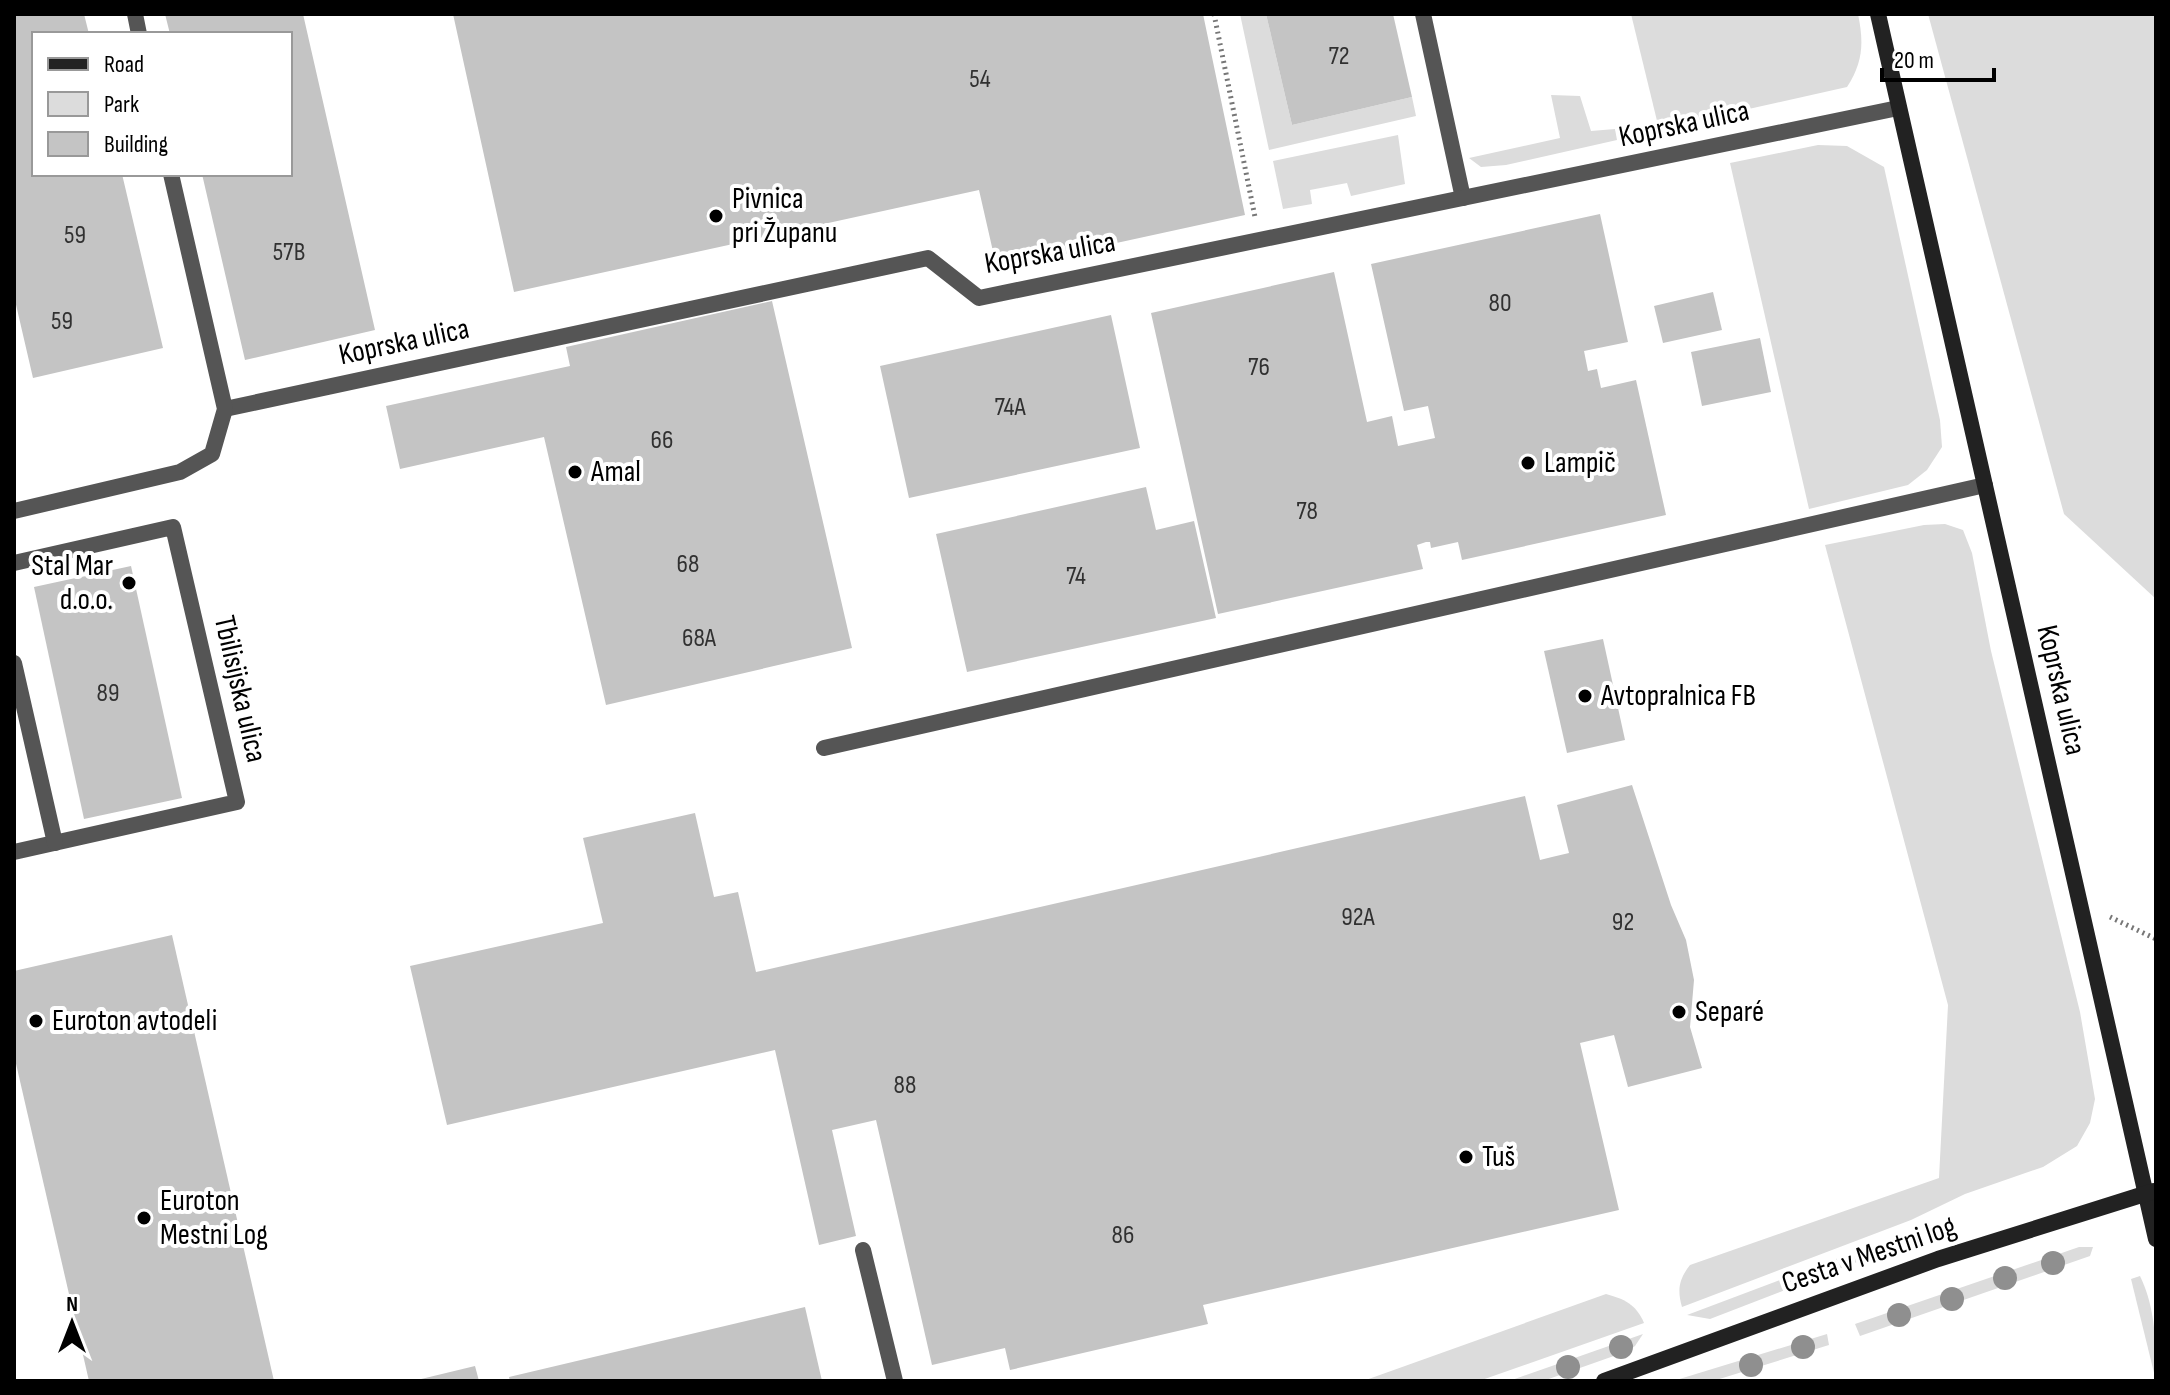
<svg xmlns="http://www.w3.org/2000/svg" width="2170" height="1395" viewBox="0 0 2170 1395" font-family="'Sofia Sans Condensed',sans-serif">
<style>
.green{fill:#dcdcdc}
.building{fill:#c4c4c4}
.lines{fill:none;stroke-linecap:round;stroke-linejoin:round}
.path{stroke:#777;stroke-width:5;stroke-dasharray:2 4;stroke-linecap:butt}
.lane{stroke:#555;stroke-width:16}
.street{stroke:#555;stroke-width:16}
.secondary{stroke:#222;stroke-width:16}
.tree{fill:#8f8f8f}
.poi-dot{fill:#000;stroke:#fff;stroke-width:3}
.labels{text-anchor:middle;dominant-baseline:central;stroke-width:8;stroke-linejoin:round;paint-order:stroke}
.number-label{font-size:26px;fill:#313131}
.street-label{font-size:30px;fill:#000;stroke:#fff}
.poi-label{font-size:30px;fill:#000;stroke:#fff;text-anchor:start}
</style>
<rect width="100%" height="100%" fill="#fff"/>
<g class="green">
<path d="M1240,14h26l26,111 120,-28 4,19 -147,34z"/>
<path d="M1631,14h227c6,29 5,48 -11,73l-188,42z"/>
<path d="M1928,14h228v585l-92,-85z"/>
<path d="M1551,95l29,1 11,35 24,-2 2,11 -111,25 -25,2 -12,-9 91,-20z"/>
<path d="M1398,135l7,49 -54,12 -4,-13 -37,7 2,14 -29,5 -10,-48z"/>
<path d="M1818,145l29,1 37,21 56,253 2,27 -15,23 -19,15 -99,24 -79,-346z"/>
<path d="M1945,524l18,6 9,23 19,98 89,361 15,87 -5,24 -13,23 -34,21 -78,27 -54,26 -229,87c-5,-17 -3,-28 8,-42l249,-87 9,-173 -123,-460 99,-20z"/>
<path d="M2079,1247h14l-3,9 -230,80 -5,-12z"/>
<path d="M1860,1250l5,9 -155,60 -23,-4z"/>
<path d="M2140,1276c16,33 16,69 16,105l-25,-102z"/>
<path d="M1606,1294c18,5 30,10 38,29l-165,58h-116z"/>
<path d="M1643,1334l-8,12 -7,5 -85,30h-34z"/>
<path d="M1827,1334l2,11 -116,36h-40z"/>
</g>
<g class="building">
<path d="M14,14h70l5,20h-55v140h88l41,174 -130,30 -19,-82z"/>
<path d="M165,14h138l72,316 -130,30 -43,-186h88v-140h-120z"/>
<path d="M453,14h750l42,201 -248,54 -18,-79 -465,102z"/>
<path d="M1266,14h127l19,83 -120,28z"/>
<path d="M1600,214l28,128 -44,9 4,20 9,-2 4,19 35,-8 30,135 -204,45 -4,-18 -27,6 -1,-6h-4l-9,3 6,24 -205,45 -67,-301 183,-41 33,150 25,-6 6,30 37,-8 -7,-32 -24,5 -33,-147z"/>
<path d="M1713,292l9,38 -59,13 -9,-37z"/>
<path d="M772,301l80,347 -246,57 -62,-268 -144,32 -14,-63 184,-40 -4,-19z"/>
<path d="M1111,315l29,133 -231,50 -29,-132z"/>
<path d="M1760,338l11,54 -69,14 -11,-54z"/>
<path d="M1146,487l10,43 38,-9 22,97 -249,54 -31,-138z"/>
<path d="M131,566l51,232 -98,21 -50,-232z"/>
<path d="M1603,639l22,101 -58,13 -23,-102z"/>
<path d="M1632,785l39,120 15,35 8,40 -4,47 12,41 -74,19 -14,-52 -34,8 39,167 -416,95 5,19 -198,46 -5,-22 -73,17 -56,-245 -44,10 24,106 -37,9 -44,-195 -328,75 -37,-159 193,-43 -20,-85 112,-25 19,84 24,-5 18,80 769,-176 15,64 12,-3 17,-4 -12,-48z"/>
<path d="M172,935l102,446h-185l-75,-326v-84z"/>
<path d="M805,1307l17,74h-312l-1,-4z"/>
<path d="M475,1366l4,15h-62v-1z"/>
</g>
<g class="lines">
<g class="path">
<path d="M1214,14l41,203"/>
<path d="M2110,917l46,22"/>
</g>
<g class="lane">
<path d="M1423,14l40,184"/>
<path d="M14,563l159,-36 64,275 -223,50"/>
<path d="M14,663l41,180"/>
<path d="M824,748l1161,-263"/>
<path d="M863,1250l32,131"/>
</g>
<g class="street">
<path d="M135,14l4,20"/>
<path d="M225,409l703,-151 51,40 919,-190"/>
<path d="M14,511l166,-39 32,-18 13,-45 -54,-235"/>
</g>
<g class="secondary">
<path d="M1878,14l278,1225"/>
<path d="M1604,1381l334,-122 216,-68"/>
</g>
</g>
<g class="tree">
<circle cx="2053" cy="1263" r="12"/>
<circle cx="2005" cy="1278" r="12"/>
<circle cx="1952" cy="1299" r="12"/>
<circle cx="1899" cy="1315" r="12"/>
<circle cx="1621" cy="1347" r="12"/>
<circle cx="1803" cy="1347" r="12"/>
<circle cx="1751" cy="1365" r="12"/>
<circle cx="1568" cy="1367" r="12"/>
</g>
<g class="poi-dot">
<circle cx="716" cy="216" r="8"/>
<circle cx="1528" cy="463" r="8"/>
<circle cx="575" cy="472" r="8"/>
<circle cx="129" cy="583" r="8"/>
<circle cx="1585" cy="696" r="8"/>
<circle cx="1679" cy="1012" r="8"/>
<circle cx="36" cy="1021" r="8"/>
<circle cx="1466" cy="1157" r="8"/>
<circle cx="144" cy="1218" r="8"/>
</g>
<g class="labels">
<g class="number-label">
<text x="1339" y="56">72</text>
<text x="980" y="79">54</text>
<text x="75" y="235">59</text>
<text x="289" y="252">57B</text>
<text x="1500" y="303">80</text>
<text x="62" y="321">59</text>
<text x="1259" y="367">76</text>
<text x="1010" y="407">74A</text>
<text x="662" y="440">66</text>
<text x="1307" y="511">78</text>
<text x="688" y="564">68</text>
<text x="1076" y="576">74</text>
<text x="699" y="638">68A</text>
<text x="108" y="693">89</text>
<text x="1358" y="917">92A</text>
<text x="1623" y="922">92</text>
<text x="905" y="1085">88</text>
<text x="1123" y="1235">86</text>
</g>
<g class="street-label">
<text transform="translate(1684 124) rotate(-12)">Koprska ulica</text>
<text transform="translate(1050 253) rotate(-10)">Koprska ulica</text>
<text transform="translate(404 342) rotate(-12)">Koprska ulica</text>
<text transform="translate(240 689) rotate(77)">Tbilisijska ulica</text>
<text transform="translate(2061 690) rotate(77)">Koprska ulica</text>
<text transform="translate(1869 1255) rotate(-19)">Cesta v Mestni log</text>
</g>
<g class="poi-label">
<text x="732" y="199">Pivnica<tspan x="732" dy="34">pri Županu</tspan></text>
<text x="1544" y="463">Lampič</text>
<text x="591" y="472">Amal</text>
<text x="113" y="566" text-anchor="end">Stal Mar<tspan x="113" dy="34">d.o.o.</tspan></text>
<text x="1601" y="696">Avtopralnica FB</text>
<text x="1695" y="1012">Separé</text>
<text x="52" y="1021">Euroton avtodeli</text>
<text x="1482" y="1157">Tuš</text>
<text x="160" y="1201">Euroton<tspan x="160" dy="34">Mestni Log</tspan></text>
</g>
</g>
<rect width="2170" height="1395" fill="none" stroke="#000000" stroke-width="32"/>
<rect x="32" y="32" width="260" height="144" fill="#ffffff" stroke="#999999" stroke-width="2"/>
<rect x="48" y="58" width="40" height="12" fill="#222222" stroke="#999999" stroke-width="2"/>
<text x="104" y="72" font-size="24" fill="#000000">Road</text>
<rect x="48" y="92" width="40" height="24" fill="#dcdcdc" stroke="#999999" stroke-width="2"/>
<text x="104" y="112" font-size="24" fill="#000000">Park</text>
<rect x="48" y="132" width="40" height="24" fill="#c4c4c4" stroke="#999999" stroke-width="2"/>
<text x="104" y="152" font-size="24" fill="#000000">Building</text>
<g transform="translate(72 1323)" stroke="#ffffff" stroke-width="6" paint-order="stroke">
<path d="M0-6L14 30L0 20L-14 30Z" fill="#000000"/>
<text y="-12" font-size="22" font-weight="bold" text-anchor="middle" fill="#000000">N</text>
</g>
<path d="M1882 68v12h112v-12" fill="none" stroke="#000000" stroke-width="4"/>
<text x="1894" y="68" font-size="24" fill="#000000" stroke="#ffffff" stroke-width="6" paint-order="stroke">20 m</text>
</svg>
